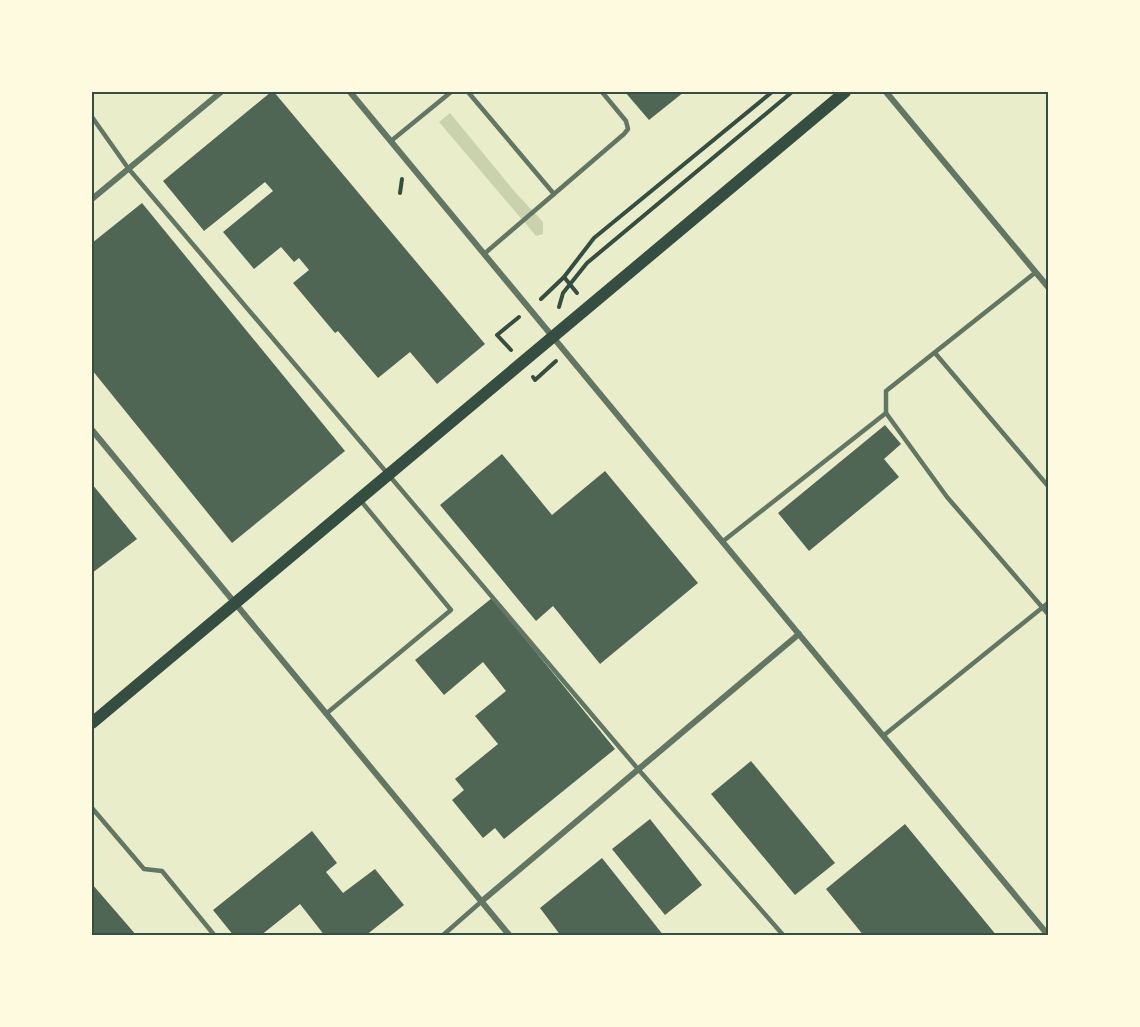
<svg xmlns="http://www.w3.org/2000/svg" width="1140" height="1027" viewBox="0 0 1140 1027" font-family="Cabin,sans-serif">
<style>
.green{fill:#cad2ad}
.building{fill:#4f6655}
.lines{fill:none;stroke-linecap:round;stroke-linejoin:round}
.path{stroke:#344e41;stroke-width:4}
.service{stroke:#617663;stroke-width:4.5}
.minor{stroke:#617663;stroke-width:6}
.secondary{stroke:#344e41;stroke-width:12}
.neatline{fill:none;stroke:#344e41;stroke-width:2}
</style>
<rect width="100%" height="100%" fill="#e9edc9"/>
<path class="green" d="M450,113l65,79 28,30v12l-7,2 -97,-114z"/>
<g class="building">
<path d="M271,92h3l211,252 -48,40 -27,-32 -32,26 -40,-47 -3,2 -42,-50 16,-13 -10,-12 -5,4 -13,-15 -27,22 -31,-37 50,-41 -8,-9 -61,49 -41,-50z"/>
<path d="M625,92h59l-35,28z"/>
<path d="M142,203l203,248 -113,92 -140,-173v-127z"/>
<path d="M885,425l16,19 -17,15 15,18 -90,74 -31,-38z"/>
<path d="M502,454l50,61 53,-44 93,112 -98,81 -47,-58 -17,15 -96,-116z"/>
<path d="M92,484l45,55 -45,34z"/>
<path d="M492,598l123,151 -111,90 -9,-11 -12,10 -31,-38 12,-10 -9,-11 43,-35 -23,-28 31,-25 -23,-29 -39,33 -29,-35z"/>
<path d="M751,761l84,102 -40,32 -84,-101z"/>
<path d="M650,819l52,66 -37,30 -53,-66z"/>
<path d="M905,824l92,112h-100l-2,-3 -3,3h-28l-38,-47z"/>
<path d="M312,831l25,32 -11,9 17,21 32,-24 29,36 -39,31h-40l-25,-32 -40,32h-26l-21,-26z"/>
<path d="M602,858l62,78h-103l-21,-28z"/>
<path d="M92,884l45,52h-45z"/>
</g>
<g class="lines">
<g class="path">
<path d="M400,193l2,-14"/>
<path d="M564,277l13,16"/>
<path d="M541,299l23,-22 30,-39 178,-146"/>
<path d="M559,307l4,-14 24,-30 205,-171"/>
<path d="M511,350l-14,-15 22,-18"/>
<path d="M533,377l2,3 21,-19"/>
</g>
<g class="service">
<path d="M468,92l86,102"/>
<path d="M92,117l36,51 237,279 273,322 146,167"/>
<path d="M391,141l60,-49"/>
<path d="M484,254l140,-120 4,-5 -2,-8 -24,-29"/>
<path d="M1036,272l-150,119v22l61,84 101,117"/>
<path d="M935,353l113,133"/>
<path d="M722,542l164,-129"/>
<path d="M327,713l124,-103 -90,-109"/>
<path d="M883,736l165,-133"/>
<path d="M92,808l52,61 18,2 53,65"/>
<path d="M442,936l40,-35"/>
</g>
<g class="minor">
<path d="M350,92l698,843"/>
<path d="M886,92l162,195"/>
<path d="M92,199l129,-107"/>
<path d="M92,430l418,506"/>
<path d="M482,901l317,-267"/>
</g>
<path class="secondary" d="M92,723l753,-631"/>
</g>
<rect width="1140" height="1027" fill="none" stroke="#fefae0" stroke-width="186"/>
<rect x="93" y="93" width="954" height="841" class="neatline"/>
</svg>
